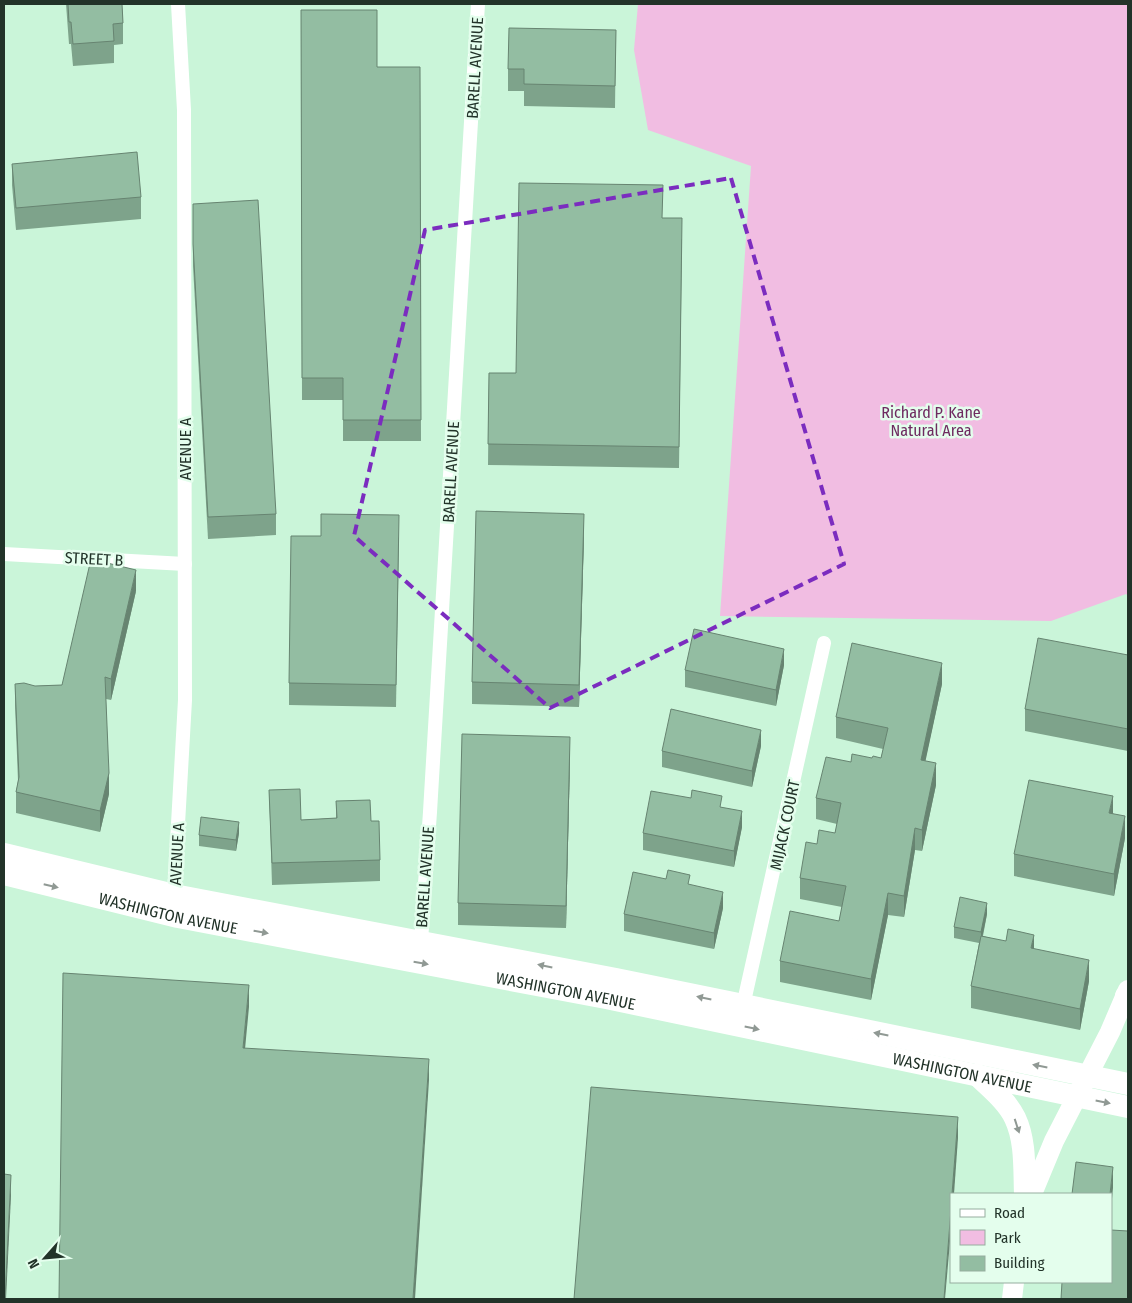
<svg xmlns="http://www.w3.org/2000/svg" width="1132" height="1303" viewBox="0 0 1132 1303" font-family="'Fira Sans Condensed',sans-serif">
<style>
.green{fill:#f1bde2}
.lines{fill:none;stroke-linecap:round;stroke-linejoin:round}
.street{stroke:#fff;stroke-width:14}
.secondary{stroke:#fff;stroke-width:20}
.primary{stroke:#fff;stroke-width:22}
.wall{fill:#7ea38b}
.shaded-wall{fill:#678471}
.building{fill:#93bda2;stroke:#678471}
.oneway{fill:#909994}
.marked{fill:none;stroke:#7b2cbf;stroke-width:4;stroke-dasharray:10 6;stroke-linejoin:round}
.labels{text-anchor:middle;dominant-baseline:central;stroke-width:5;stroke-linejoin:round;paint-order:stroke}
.street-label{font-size:16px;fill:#223329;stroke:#e4feed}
.park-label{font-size:16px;fill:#6e2a60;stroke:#e4feed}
</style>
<rect width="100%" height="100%" fill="#caf5d9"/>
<path class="green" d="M638,4h490v592l-2,-2 -75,27 -331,-5 31,-450 -103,-36 -14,-80z"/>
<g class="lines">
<g class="street">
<path d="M4,554l181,10"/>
<path d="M174,895l11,-195 -1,-590 -6,-106"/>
<path d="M421,941l9,-129 48,-808"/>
<path d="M743,1006l81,-363"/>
</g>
<g class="secondary">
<path d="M1032,1194l22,-53 56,-109 18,-42"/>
<path d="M1012,1299l2,-17"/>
</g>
<g class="primary">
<path d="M4,854l170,41 442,84 512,105"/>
<path id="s1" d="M4,874l174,43 428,81 522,109"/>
<path d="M1126,996l2,8"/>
<path d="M977,1075c13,13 30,26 38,43 11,23 9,52 10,76"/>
</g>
</g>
<g class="wall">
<path d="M66,4h56l1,19v21l-9,1v18l-41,3 -2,-22h-2z"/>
<path d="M301,10l76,57h43l1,374h-78v-41h-41z"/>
<path d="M616,30l-1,78 -91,-2v-15h-16v-22z"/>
<path d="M12,164l129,33v22l-125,11 -4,-45z"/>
<path d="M193,204l83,310v21l-68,4 -15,-273z"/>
<path d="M663,218l19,22 -3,228 -191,-3 1,-92h27z"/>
<path d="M584,536l-5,171 -107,-3v-22z"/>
<path d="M399,537l-3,170 -107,-2v-22z"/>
<path d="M136,591l-25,109 -5,-1 3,95 -9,38 -84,-19v-21l2,-11 -3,-76v-21l20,2 27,-1z"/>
<path d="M1128,655v96l-103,-20v-22z"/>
<path d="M784,665l-8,41 -91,-19v-17z"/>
<path d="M942,684l-17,77 11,24 -14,66 -7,-1 -11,67 -16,-2 -17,85 -91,-18v-21l59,-40 3,-14 -42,-8v-21l17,-34 18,-11 2,-9 -21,-5v-21l35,-36 21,-4h9l2,-9 -47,-11v-21z"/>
<path d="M761,746l-9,41 -90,-20v-16z"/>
<path d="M570,759l-4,169 -108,-3v-22z"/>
<path d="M269,790l32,30 35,-2v-17l35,20 9,39v21l-108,4z"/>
<path d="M722,807l20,20 -8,40 -91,-17v-17z"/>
<path d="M1113,813l12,25 -11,58 -100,-20v-22z"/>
<path d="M239,833l-3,18 -37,-5v-11z"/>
<path d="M690,885l33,23 -9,41 -90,-18v-17z"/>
<path d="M987,914l-4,22 51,13 55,32 -9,49 -109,-22v-22l8,-43 -25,-5v-11z"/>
</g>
<g class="shaded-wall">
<path d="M584,514v22l-5,171v-22z"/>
<path d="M136,570v21l-25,109v-21z"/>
<path d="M784,649v16l-8,41v-16z"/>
<path d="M942,663v21l-21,98v-22z"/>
<path d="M761,730v16l-9,41v-16z"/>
<path d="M570,737v22l-4,169v-22z"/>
<path d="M936,763v22l-14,66v-21z"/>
<path d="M109,773v21l-9,38v-21z"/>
<path d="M1113,796v22l-4,-5z"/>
<path d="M742,811v16l-8,40v-16z"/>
<path d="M1125,816v22l-11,58v-22z"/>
<path d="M239,822v11l-3,18v-11z"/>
<path d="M915,828v22l-11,67v-21z"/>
<path d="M723,892v16l-9,41v-16z"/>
<path d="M888,893v22l-17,85v-21z"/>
<path d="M987,903v11l-6,29v-11z"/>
<path d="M1034,935v21l-3,-8z"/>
<path d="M1089,960v21l-9,49v-21z"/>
<path d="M249,985v22l-6,63v-22z"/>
<path d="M429,1059v21l-14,219h-2z"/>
<path d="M958,1117v21l-4,56h-2z"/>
<path d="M1113,1167v21l-2,21v-15h-1z"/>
<path d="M11,1175v21l-5,103h-1z"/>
<path d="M951,1209v21l-6,69h-1z"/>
</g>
<g class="building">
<path d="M68,4h54l1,19 -10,1 1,17 -41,3 -2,-22h-2z"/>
<path d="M301,10h76v57h43l1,353h-78v-42h-41z"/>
<path d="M509,28l107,2 -1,56 -91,-2v-15h-16z"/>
<path d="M137,152l4,45 -125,11 -4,-44z"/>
<path d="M519,183l144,2 -1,33h20l-3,229 -191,-3 1,-71h27z"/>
<path d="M258,200l18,314 -68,3 -15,-273v-40z"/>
<path d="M476,511l108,3 -5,171 -107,-3z"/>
<path d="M321,514l78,1 -3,170 -107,-2 2,-147h30z"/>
<path d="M91,559l45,11 -25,109 -6,-2 4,96 -9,38 -84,-19 3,-15 -4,-93 9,-1 11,3 27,-1z"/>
<path d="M694,629l90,20 -8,41 -91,-20z"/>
<path d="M1038,638l90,17v74l-103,-20z"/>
<path d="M852,643l90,20 -21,97 15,3 -14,67 -7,-2 -11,68 -16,-3 -17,86 -91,-18 10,-50 49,10 7,-35 -46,-8 6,-36 11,2 2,-14 16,3 6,-30 -25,-5 10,-41 25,5 1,-8 20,4 1,-2 8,2 7,-30 -52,-11z"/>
<path d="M671,709l90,21 -9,41 -90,-20z"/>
<path d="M462,734l108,3 -4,169 -108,-3z"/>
<path d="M1029,780l84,16 -4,17 16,3 -11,58 -100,-20z"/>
<path d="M300,789l1,31 36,-2 -1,-17 34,-1 1,21h8l1,39 -108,3 -3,-73z"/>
<path d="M692,790l30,6 -2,11 22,4 -8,40 -91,-18 8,-42 40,7z"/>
<path d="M201,817l38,5 -3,18 -37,-5z"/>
<path d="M668,870l22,5 -2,9 35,8 -9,41 -90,-19 9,-42 33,7z"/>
<path d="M960,897l27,6 -6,29 -27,-5z"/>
<path d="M1008,929l26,6 -3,13 58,12 -9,49 -109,-23 10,-50 25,5z"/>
<path d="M63,973l186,12 -6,63 186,11 -16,240h-354z"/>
<path d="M591,1087l367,30 -6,77h-1v15l-7,90h-370z"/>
<path d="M1076,1162l37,5 -3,27h-38z"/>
<path d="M4,1174l7,1 -6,124h-1z"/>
<path d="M1111,1230l17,1v68h-67l1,-17h49z"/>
</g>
<defs><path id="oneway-solid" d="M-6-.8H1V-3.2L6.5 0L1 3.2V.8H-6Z" transform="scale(1.25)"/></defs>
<g class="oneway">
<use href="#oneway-solid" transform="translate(51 886) rotate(13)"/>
<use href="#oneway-solid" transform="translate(261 932) rotate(10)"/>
<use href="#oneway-solid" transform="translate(421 963) rotate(10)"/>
<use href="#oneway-solid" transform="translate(545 966) rotate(-168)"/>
<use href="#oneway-solid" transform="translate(704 998) rotate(-168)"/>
<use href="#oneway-solid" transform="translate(752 1028) rotate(12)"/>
<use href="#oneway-solid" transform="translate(881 1034) rotate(-169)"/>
<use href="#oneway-solid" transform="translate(1040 1066) rotate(-169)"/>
<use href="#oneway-solid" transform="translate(1103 1102) rotate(11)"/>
<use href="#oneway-solid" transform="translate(1017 1126) rotate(72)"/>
</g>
<path class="marked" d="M731,178l113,386 -294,144 -196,-172 71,-306z"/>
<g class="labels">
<g class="street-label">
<text transform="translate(475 68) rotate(-87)">BARELL AVENUE</text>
<text transform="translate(185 449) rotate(-90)">AVENUE A</text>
<text transform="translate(451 472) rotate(-87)">BARELL AVENUE</text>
<text transform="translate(94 559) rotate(3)">STREET B</text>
<text transform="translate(785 825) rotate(-78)">MIJACK COURT</text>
<text transform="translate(177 854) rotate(-87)">AVENUE A</text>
<text transform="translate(425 877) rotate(-86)">BARELL AVENUE</text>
<text stroke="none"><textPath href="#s1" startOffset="169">WASHINGTON AVENUE</textPath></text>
<text stroke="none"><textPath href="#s1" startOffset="574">WASHINGTON AVENUE</textPath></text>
<text stroke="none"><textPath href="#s1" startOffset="979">WASHINGTON AVENUE</textPath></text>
</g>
<g class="park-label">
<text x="931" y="412">Richard P. Kane<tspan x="931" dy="18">Natural Area</tspan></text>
</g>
</g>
<rect width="1132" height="1303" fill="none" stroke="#223329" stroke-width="10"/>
<rect x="950" y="1193" width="162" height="90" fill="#e4feed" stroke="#96ad9f"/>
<rect x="960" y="1209" width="25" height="8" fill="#ffffff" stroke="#96ad9f"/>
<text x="994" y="1218" font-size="15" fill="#223329">Road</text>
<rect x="960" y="1230" width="25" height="15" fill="#f1bde2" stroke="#96ad9f"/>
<text x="994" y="1243" font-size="15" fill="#223329">Park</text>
<rect x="960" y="1256" width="25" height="15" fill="#93bda2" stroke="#96ad9f"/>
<text x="994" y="1268" font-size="15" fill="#223329">Building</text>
<g transform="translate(45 1258) rotate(243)" stroke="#e4feed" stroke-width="4" paint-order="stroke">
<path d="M0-4L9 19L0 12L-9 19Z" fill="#223329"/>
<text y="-8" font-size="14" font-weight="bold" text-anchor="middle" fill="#223329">N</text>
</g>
</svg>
